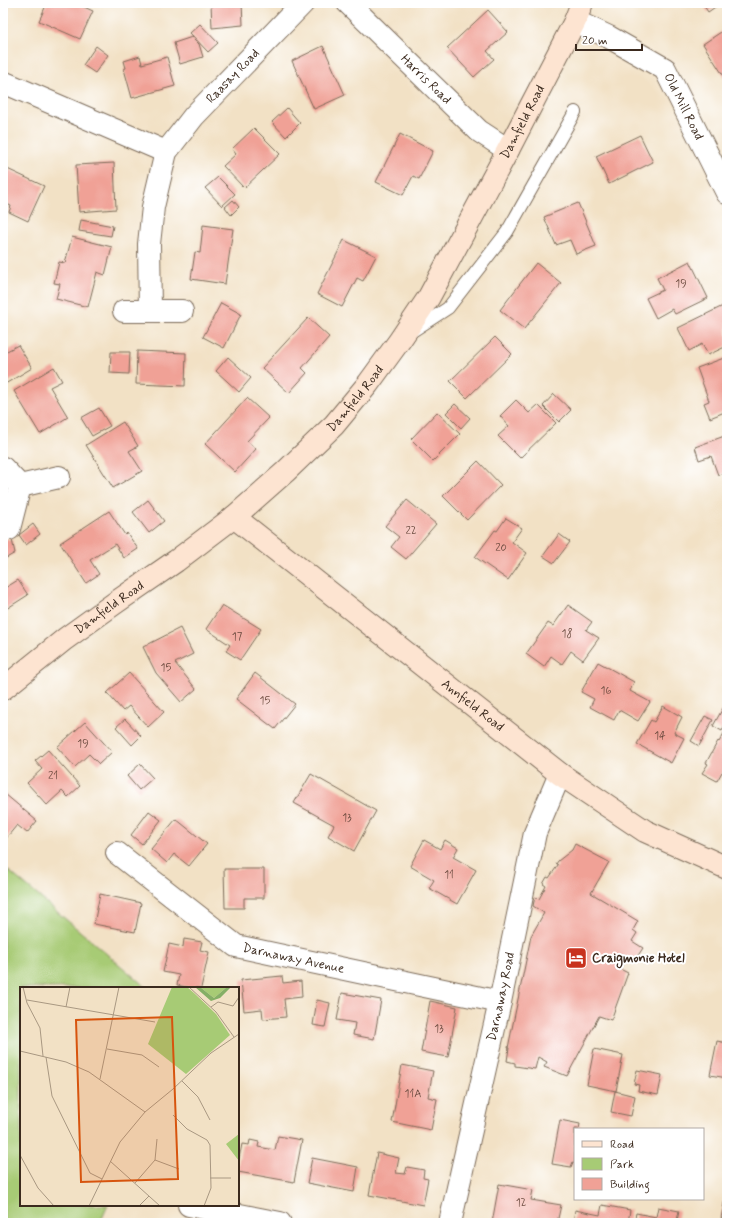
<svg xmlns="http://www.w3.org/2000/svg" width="730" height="1226" viewBox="0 0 730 1226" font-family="Mynerve,sans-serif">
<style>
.green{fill:#a7cb75;stroke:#717a4a}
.building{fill:#f0a196}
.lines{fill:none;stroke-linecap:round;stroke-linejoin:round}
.lane-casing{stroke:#7b6a58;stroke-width:14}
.street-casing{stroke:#7b6a58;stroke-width:24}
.secondary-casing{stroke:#7b6a58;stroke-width:24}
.lane{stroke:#fff;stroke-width:12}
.street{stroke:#fff;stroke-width:22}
.secondary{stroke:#fde4d1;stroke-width:22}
.labels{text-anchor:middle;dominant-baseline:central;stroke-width:4;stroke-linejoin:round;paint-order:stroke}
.number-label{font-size:11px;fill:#68483c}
.street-label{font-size:13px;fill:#3b2a1e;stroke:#fff}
.poi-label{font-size:13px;font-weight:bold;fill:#3b2a1e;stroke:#fff;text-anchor:start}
.inset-road{fill:none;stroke:#a99882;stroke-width:1}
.view{fill:#d7540e;fill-opacity:0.15;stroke:#d7540e;stroke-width:2}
.inset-edge{fill:none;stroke:#3b2a1e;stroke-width:2}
</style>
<rect width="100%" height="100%" fill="#fff"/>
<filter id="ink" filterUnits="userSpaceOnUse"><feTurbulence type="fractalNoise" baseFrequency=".025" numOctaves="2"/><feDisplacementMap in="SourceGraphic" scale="8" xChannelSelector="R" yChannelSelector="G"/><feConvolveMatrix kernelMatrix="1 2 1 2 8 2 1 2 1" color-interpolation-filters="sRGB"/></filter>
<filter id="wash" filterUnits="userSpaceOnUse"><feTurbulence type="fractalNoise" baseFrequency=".012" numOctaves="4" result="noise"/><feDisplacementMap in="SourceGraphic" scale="16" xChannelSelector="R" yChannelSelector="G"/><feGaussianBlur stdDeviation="0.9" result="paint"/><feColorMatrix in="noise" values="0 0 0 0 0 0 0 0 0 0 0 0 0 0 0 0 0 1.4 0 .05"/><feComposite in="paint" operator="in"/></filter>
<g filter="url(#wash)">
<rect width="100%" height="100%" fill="#f2e1c5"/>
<path class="green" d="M3,866l144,122h-126v217h87l-8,18h-97z"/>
<g id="blocks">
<g class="building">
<path d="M47,3h28l18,8 -13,28 -41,-18z"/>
<path d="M211,3h31l1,22 -31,3z"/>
<path d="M702,3h25v6l-2,1 -4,-7 -13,9z"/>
<path d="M488,10l20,22 -21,19 7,8 -20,18 -27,-29z"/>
<path d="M200,24l18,19 -10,9 -18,-19z"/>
<path d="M727,28v48l-2,2 -22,-34z"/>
<path d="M192,37l7,7 4,13 -23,7 -6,-21z"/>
<path d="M96,46l12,9 -13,18 -12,-8z"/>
<path d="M323,46l22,49 -31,14 -22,-48z"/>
<path d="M140,56l2,8 25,-7 8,29 -43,12 -8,-29 2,-1 -2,-7z"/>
<path d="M287,108l13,15 -14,14 -14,-15z"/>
<path d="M254,128l26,26 -36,34 -21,-22 13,-12 -4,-5z"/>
<path d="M400,134l33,17 -14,28 -6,-3 -10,19 -27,-13z"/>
<path d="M640,135l13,27 -44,22 -13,-28z"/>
<path d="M114,163l2,46 -37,3 -3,-47z"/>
<path d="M3,167l41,19 -16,35 -19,-9 2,-6 -8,-4z"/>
<path d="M218,177l17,17 -13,12 -17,-18z"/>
<path d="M233,200l6,7 -8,8 -6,-8z"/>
<path d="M578,203l18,43 -20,8 -6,-14 -14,5 -12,-28z"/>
<path d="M81,220l32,6 -2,10 -32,-5z"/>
<path d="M203,225l30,4 -8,55 -34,-5 4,-27 5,1z"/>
<path d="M72,237l40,10 -7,28 -8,-3 -9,35 -32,-8 4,-15 -6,-1 5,-21 6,1z"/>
<path d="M344,240l32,16 -13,25 -6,-3 -15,29 -25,-13z"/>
<path d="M690,261l18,37 -33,16 -3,-5 -16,9 -10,-20 17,-8 -6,-12z"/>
<path d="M536,263l25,20 -37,46 -24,-19z"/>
<path d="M221,303l20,11 -17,34 -21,-11z"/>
<path d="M725,305l2,4v37l-19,9 -6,-11 -13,7 -11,-23z"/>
<path d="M308,318l21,19 -27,31 5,5 -18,20 -27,-25z"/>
<path d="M495,337l17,17 -45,44 -17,-17z"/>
<path d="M3,345l4,6 11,-6 14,23 -27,16 -2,-3z"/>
<path d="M137,351l49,2 -1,33 -49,-2z"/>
<path d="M111,352h19l-1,22 -19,-1z"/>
<path d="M228,357l23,21 -12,14 -23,-21z"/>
<path d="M724,358l3,8v45l-17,7 -6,-15 5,-2 -12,-33z"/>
<path d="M54,367l8,14 -12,6 18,30 -28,17 -26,-43z"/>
<path d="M554,394l17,16 -12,12 -16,-16z"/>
<path d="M247,398l22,20 -22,23 9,8 -21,23 -30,-28z"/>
<path d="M516,400l13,13 9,-8 18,18 -36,35 -22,-22 11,-10 -9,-10z"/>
<path d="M455,404l15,14 -9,10 -15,-15z"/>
<path d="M99,408l11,18 -18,10 -11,-18z"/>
<path d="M437,412l23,22 -27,27 -22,-22z"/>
<path d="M123,422l15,24 -9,5 13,20 -29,17 -27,-43z"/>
<path d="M727,435v37l-9,3 -7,-19 -12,4 -4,-13z"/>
<path d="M478,461l23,24 -34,35 -24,-24z"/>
<path d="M148,500l16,21 -15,12 -16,-21z"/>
<path d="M407,500l29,24 -30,35 -15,-12 8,-10 -14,-11z"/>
<path d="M109,511l16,24 2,-2 11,16 -14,9 -9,-14 -25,16 9,14 -13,9 -26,-40z"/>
<path d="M506,518l16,10 -10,14 15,11 -19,27 -33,-23 20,-27 2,1z"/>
<path d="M33,524l7,10 -14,11 -7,-10z"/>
<path d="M559,534l11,8 -16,21 -11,-7z"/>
<path d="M3,538l9,2 3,13 -12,7z"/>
<path d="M18,580l10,15 -25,16v-26l2,3z"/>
<path d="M222,605l39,24 -21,31 -14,-9 4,-6 -24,-16z"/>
<path d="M568,605l24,17 -6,8 13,8 -16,22 -12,-9 -9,13 -11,-8 -7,11 -18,-13 22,-31 5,3z"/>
<path d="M180,628l13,26 -18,9 21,26 -15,13 -25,-29 -13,-26z"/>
<path d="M598,662l36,20 -4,9 20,11 -12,19 -19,-11 -5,10 -24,-13 4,-8 -13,-7z"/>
<path d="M129,673l35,39 -16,15 -19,-21 -6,5 -16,-18z"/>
<path d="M255,673l40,31 -20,25 -39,-30z"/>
<path d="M663,706l19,11 -8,16 10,5 -13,25 -34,-19 14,-24 3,2z"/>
<path d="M723,708l4,2v11l-5,10 -9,-5z"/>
<path d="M705,716l8,4 -14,26 -8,-5z"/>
<path d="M125,719l16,17 -9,9 -16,-18z"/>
<path d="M85,722l27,30 -13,12 -10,-10 -14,13 -18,-20z"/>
<path d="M727,728v46l-5,-2 -5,9 -15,-8 6,-9 -2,-1 12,-22 1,1z"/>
<path d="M48,750l32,36 -12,11 -6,-6 -15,14 -20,-22 15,-14 -7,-8z"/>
<path d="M140,764l13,14 -14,12 -12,-14z"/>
<path d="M311,774l65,37 -22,40 -26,-15 6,-11 -40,-22z"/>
<path d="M5,794l32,27 -10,12 -10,-8 -14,17v-46z"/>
<path d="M149,811l12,9 -19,24 -11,-9z"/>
<path d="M176,819l31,25 -18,22 -15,-12 -7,9 -16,-14z"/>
<path d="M424,840l16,9 5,-9 13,8 -5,9 23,13 -19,34 -28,-16 5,-8 -24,-14z"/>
<path d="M575,844l34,18 -18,31 47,28 -5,9 4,3 -5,8 11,7 -8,12 -8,-4 -7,13 8,4 -17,47 -12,-4 -32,60 -23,-9 3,-5 -9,-5 -3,12 -20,-3v-3l-8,-2 2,-13h-1l23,-112 13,-23 -11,-7 2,-9 4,2 7,-13 -3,-2 4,-7 2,1 9,-13 -2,-1 2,-3 14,-11z"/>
<path d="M224,869h40v29h-20v10h-19z"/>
<path d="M100,894l41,9 -6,29 -41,-8z"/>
<path d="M184,939l18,3 -2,8 9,2 -8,36h-10l-14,-3 2,-10 -16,-3 6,-28 14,3z"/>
<path d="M282,976l1,7 18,-2 1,16 -18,2 2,18 -23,2 -1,-10 -18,2 -3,-31z"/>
<path d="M342,993l39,7 -7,39 -21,-4 2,-12 -18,-3z"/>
<path d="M317,1000l13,3 -5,24 -12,-2z"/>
<path d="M430,1001l27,6 -9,50 -27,-5z"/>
<path d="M717,1041l10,2v35l-17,-3z"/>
<path d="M594,1049l29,6 -7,36 -29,-6z"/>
<path d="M402,1065l31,6 -5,26 9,2 -6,31 -39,-8z"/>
<path d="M637,1070l25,5 -4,20 -20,-4 1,-6 -5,-1z"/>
<path d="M615,1091l20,5 -4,20 -20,-4z"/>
<path d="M560,1120l20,4 -1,5h-4v34l-2,-1 -2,5 -19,-3z"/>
<path d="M278,1136l24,4 -8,42 -56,-10v-8l4,-20 7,1 1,-5 9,2 -1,5 17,3z"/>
<path d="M377,1153l22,5 -3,15 9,1 2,-7 17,3 -1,8 5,1 -5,26 -54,-10z"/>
<path d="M312,1158l46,9 -4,25 -47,-9z"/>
<path d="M499,1184l34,6 -2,10 30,5 -4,18h-65z"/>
<path d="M725,1198l2,1v20l-6,-1z"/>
<path d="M602,1205l28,5 -2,13h-55l2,-13 25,5z"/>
<path d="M658,1207l21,4 -2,10 8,2h-51l2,-10 20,4z"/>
</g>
</g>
</g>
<g filter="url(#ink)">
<use href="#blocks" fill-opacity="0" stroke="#7b6a58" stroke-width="1"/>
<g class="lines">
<g class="lane-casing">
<path id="lane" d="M411,332l37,-24 59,-76 68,-120"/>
</g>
<g class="street-casing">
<g id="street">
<path id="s1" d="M348,3l131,128 29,19"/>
<path id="s2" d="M575,21l34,16 56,32 62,124"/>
<path d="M3,82l163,70"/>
<path id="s3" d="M150,310l-1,-66 4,-37 13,-55 28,-36 109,-113"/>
<path d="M124,311h58"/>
<path d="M3,468l17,18"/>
<path d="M9,529l11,-43 39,-9"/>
<path id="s4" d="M117,853l119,93 264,56"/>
<path d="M189,1205l91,18"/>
<path id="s5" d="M450,1223l50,-221 35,-169 25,-59"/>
</g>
</g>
<g class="secondary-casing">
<g id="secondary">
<path id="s6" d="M234,517l326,257 85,57 82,37"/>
<path id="s7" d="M3,689l62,-50 50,-36 61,-42 58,-44 51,-45 49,-47 34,-41 32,-44 29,-43 79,-147 67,-129 7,-18"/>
</g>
</g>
<use href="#lane" class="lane"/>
<use href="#street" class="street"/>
<use href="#secondary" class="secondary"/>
</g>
</g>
<defs>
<g id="hotel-square" transform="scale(1.15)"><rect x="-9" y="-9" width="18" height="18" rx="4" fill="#c8321e" stroke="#fff"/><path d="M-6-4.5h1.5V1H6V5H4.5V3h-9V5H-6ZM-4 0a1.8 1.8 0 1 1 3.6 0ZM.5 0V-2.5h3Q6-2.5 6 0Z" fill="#fff"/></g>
</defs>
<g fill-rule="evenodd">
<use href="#hotel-square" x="576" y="958"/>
</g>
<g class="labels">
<g class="number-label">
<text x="681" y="284">19</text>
<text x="411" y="531">22</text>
<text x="501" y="548">20</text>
<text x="567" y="634">18</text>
<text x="237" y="637">17</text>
<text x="166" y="668">15</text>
<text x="606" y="691">16</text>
<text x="265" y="701">15</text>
<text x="660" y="736">14</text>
<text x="83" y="744">19</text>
<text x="53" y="776">21</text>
<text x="347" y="818">13</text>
<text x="449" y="875">11</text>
<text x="439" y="1029">13</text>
<text x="413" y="1094">11A</text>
<text x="521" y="1203">12</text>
</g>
<g class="street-label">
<text stroke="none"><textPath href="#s3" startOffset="261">Raasay Road</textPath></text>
<text stroke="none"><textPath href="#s1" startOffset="109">Harris Road</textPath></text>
<text stroke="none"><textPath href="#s2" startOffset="144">Old Mill Road</textPath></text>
<text stroke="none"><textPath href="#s7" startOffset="782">Damfield Road</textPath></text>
<text stroke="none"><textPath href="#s7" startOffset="458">Damfield Road</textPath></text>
<text stroke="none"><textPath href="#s7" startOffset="134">Damfield Road</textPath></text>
<text stroke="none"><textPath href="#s6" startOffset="304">Annfield Road</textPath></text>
<text stroke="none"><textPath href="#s4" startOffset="210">Darnaway Avenue</textPath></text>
<text stroke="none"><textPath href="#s5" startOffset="232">Darnaway Road</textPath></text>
</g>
<g class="poi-label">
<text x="592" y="958">Craigmonie Hotel</text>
</g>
</g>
<g transform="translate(20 987)">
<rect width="219" height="219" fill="#f2e1c5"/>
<path d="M152,0h15l7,6 22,21 14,21 -44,39 -38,-30zM180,0h27l-13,11zM219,147v27l-13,-17z" fill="#a7cb75"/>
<path d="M175,0h5l14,11 13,-11h4l-11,11 -9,3z" fill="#85af66"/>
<path class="inset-road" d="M3,0l4,16 13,25 3,28M169,0l27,25 18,25M7,13l128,22M46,20l4,-20M191,20l7,-5 15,4 6,-9M87,62l35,6 17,12M0,64l46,11 23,10 56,40 28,-23 38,-36 28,-19M26,70l6,39 38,77 12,6M80,92l19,-92M162,94l16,16 12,23M153,128l14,14 20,11 3,5 1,43 -7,18M0,168l18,33 16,18M135,173l24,9M90,174l50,45M190,191h21M115,196l20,-23 2,-21M69,219l31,-64 25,-30M119,219l10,-10"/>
<path class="view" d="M152,30l6,162 -97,3 -5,-162z"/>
<rect width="219" height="219" class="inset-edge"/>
</g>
<rect width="730" height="1226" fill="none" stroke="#fff" stroke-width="16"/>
<rect x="574" y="1128" width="130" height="72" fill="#ffffff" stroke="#b1aaa5"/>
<rect x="582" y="1141" width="20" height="6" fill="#fde4d1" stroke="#b1aaa5"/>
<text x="610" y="1148" font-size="12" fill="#3b2a1e">Road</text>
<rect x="582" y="1158" width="20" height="12" fill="#a7cb75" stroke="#b1aaa5"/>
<text x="610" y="1168" font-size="12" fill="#3b2a1e">Park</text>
<rect x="582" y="1178" width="20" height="12" fill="#f0a196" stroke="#b1aaa5"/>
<text x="610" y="1188" font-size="12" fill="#3b2a1e">Building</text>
<path d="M576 44v6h66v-6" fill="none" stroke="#3b2a1e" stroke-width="2"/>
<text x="582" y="44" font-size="12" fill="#3b2a1e" stroke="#ffffff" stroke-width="3" paint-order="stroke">20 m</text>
</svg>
